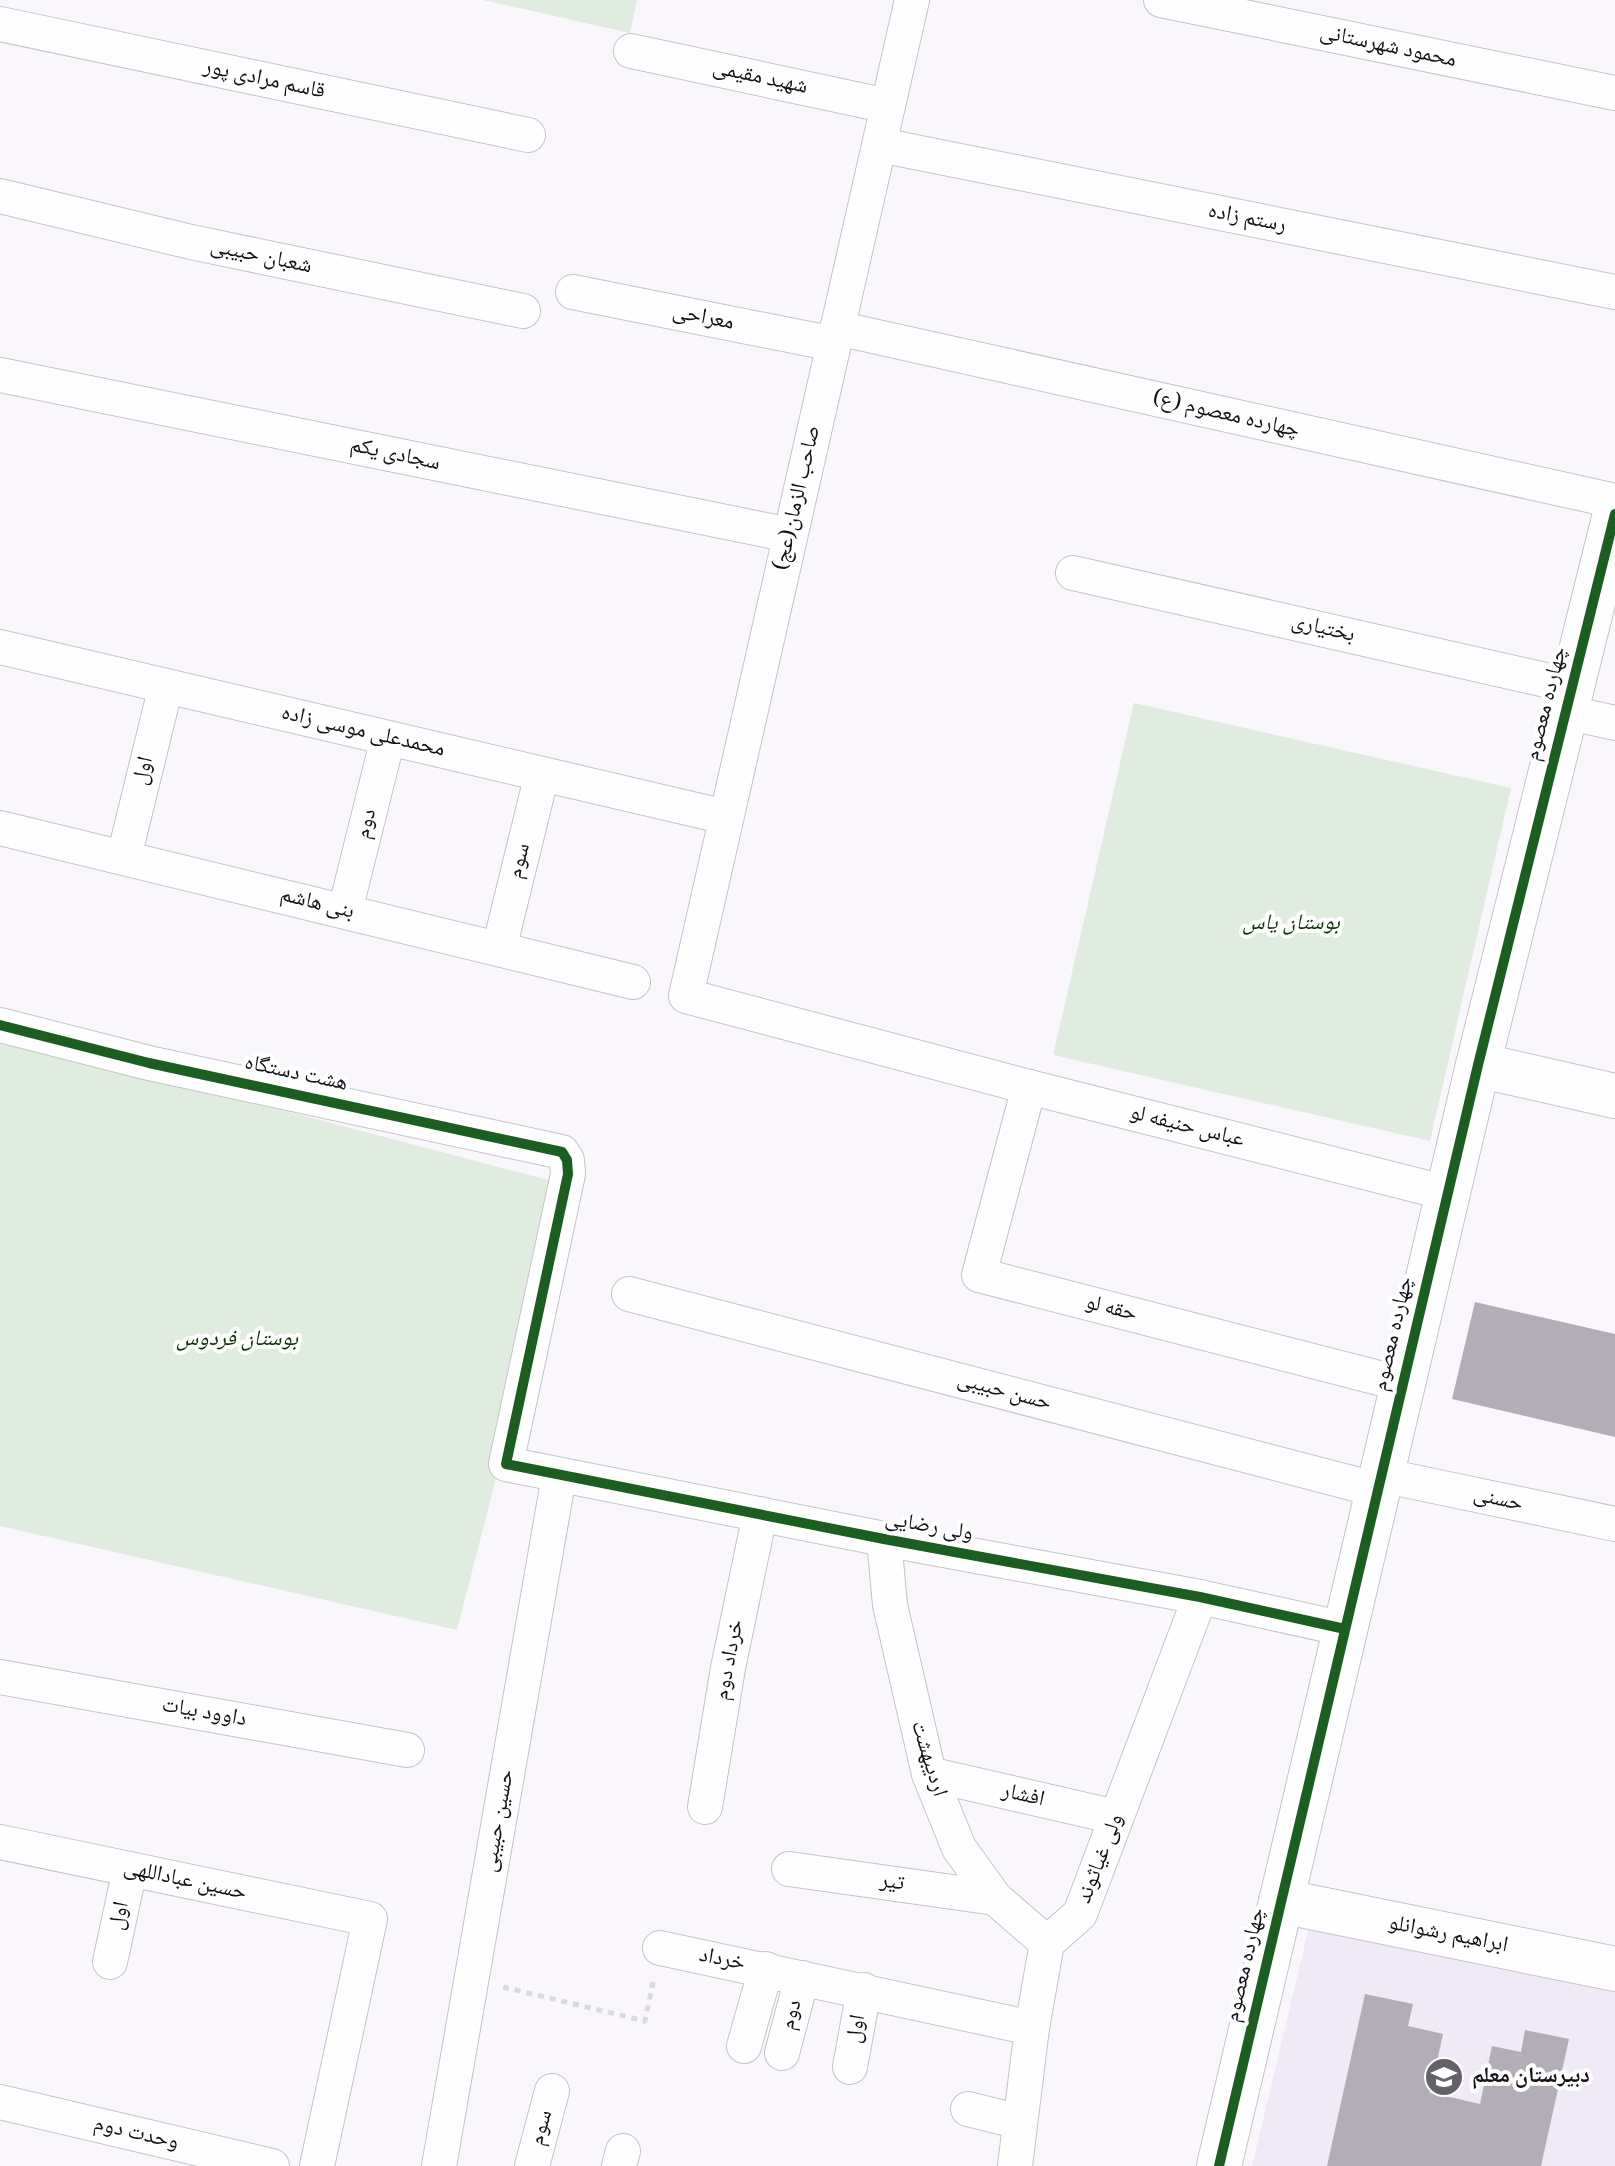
<svg xmlns="http://www.w3.org/2000/svg" width="1615" height="2166" viewBox="0 0 1615 2166" font-family="Georgia,'Noto Naskh Arabic',serif">
<style>
.built{fill:#efeaf6}
.green{fill:#e0ecdf}
.building{fill:#b3adb7}
.lines{fill:none;stroke-linecap:round;stroke-linejoin:round}
.street-casing{stroke:#c6c3ca;stroke-width:36}
.secondary-casing{stroke:#c6c3ca;stroke-width:46}
.path{stroke:#dad9dc;stroke-width:5;stroke-dasharray:6 6;stroke-linecap:butt}
.street{stroke:#fefeff;stroke-width:34}
.secondary{stroke:#fefeff;stroke-width:44}
.cycleway-casing{stroke:#fff;stroke-width:15}
.cycleway{stroke:#1b5e20;stroke-width:10}
.labels{text-anchor:middle;dominant-baseline:central;stroke-width:8;stroke-linejoin:round;paint-order:stroke}
.street-label{font-size:22px;fill:#141119;stroke:#fff}
.park-label{font-size:22px;font-style:italic;fill:#0d3306;stroke:#fff}
.poi-label{font-size:22px;font-weight:bold;fill:#141119;stroke:#fff;text-anchor:start}
</style>
<rect width="100%" height="100%" fill="#f9f6fc"/>
<path class="built" d="M1310,1923l305,64v179h-363z"/>
<g class="green">
<path d="M483,0h154l-7,33z"/>
<path d="M1134,703l377,85 -81,353 -377,-86z"/>
<path d="M0,1036l571,150 -114,444 -457,-104z"/>
</g>
<g class="building">
<path d="M1475,1302l140,32v103l-163,-38z"/>
<path d="M1365,1994l48,10 -5,22 35,8 -13,59 24,5 26,6 12,-58 29,6 4,-22 44,9 -28,127h-214z"/>
</g>
<g class="lines">
<g class="street-casing">
<g id="street">
<path d="M912,0l-226,996 343,91"/>
<path d="M1161,0l454,93"/>
<path d="M0,24l528,111"/>
<path d="M631,51l257,55"/>
<path d="M880,145l735,147"/>
<path d="M0,196l191,46 332,69"/>
<path d="M573,292l261,52"/>
<path d="M837,328l778,173"/>
<path d="M0,375l790,160"/>
<path d="M1073,573l499,113"/>
<path d="M0,647l726,170"/>
<path d="M1565,712l50,11"/>
<path d="M0,828l633,154"/>
<path d="M124,857l42,-171"/>
<path d="M345,911l43,-173"/>
<path d="M499,949l43,-175"/>
<path d="M0,1025l149,38 413,89 5,8 1,14 -62,290 378,75 316,58 145,32"/>
<path d="M629,1294l749,196"/>
<path d="M1402,1384l-423,-109 50,-188 418,106"/>
<path d="M1381,1475l234,49"/>
<path d="M884,1539l6,66 39,169 30,74 36,50 52,45"/>
<path d="M0,1677l407,73"/>
<path d="M929,1774l187,43"/>
<path d="M705,1807l23,-139 32,-154"/>
<path d="M0,1842l370,77 -53,247"/>
<path d="M789,1869l206,29"/>
<path d="M660,1948l372,80"/>
<path d="M110,1962l20,-93"/>
<path d="M744,2046l22,-77"/>
<path d="M782,2053l20,-75"/>
<path d="M850,2067l14,-77"/>
<path d="M0,2102l272,64"/>
<path d="M968,2109l52,13"/>
<path d="M439,2166l120,-690"/>
<path d="M532,2166l20,-75"/>
<path d="M619,2166l4,-15"/>
<path d="M1015,2166l17,-138 15,-85 33,-29 120,-317"/>
</g>
</g>
<g class="secondary-casing">
<g id="secondary">
<path d="M1478,1065l137,31"/>
<path d="M1281,1901l334,68"/>
<path d="M1219,2166l259,-1101 137,-551"/>
</g>
</g>
<path class="path" d="M503,1987l142,34 8,-39"/>
<use href="#street" class="street"/>
<use href="#secondary" class="secondary"/>
<g class="cycleway-casing">
<g id="cycleway">
<path d="M0,1025l149,38 413,89 5,8 1,14 -62,290 378,75 316,58 145,32"/>
<path d="M1219,2166l259,-1101 137,-551"/>
</g>
</g>
<use href="#cycleway" class="cycleway"/>
</g>
<defs>
<g id="school-disc" transform="scale(2)"><circle r="9.5" fill="#646168" stroke="#fff"/><path d="M0-5L7-2L0 1L-7-2ZM-4 1L0 2.5L4 1V4Q0 6-4 4Z" fill="#fff"/></g>
</defs>
<g fill-rule="evenodd">
<use href="#school-disc" x="1444" y="2077"/>
</g>
<g class="labels">
<g class="street-label">
<text transform="translate(1388 47) rotate(12)">محمود شهرستانی</text>
<text transform="translate(760 78) rotate(12)">شهید مقیمی</text>
<text transform="translate(264 80) rotate(12)">قاسم مرادی پور</text>
<text transform="translate(1247 219) rotate(11)">رستم زاده</text>
<text transform="translate(261 257) rotate(12)">شعبان حبیبی</text>
<text transform="translate(703 318) rotate(11)">معراحی</text>
<text transform="translate(1226 415) rotate(13)">چهارده معصوم (ع)</text>
<text transform="translate(395 455) rotate(12)">سجادی یکم</text>
<text transform="translate(798 498) rotate(-77)">صاحب الزمان(عج)</text>
<text transform="translate(1323 629) rotate(13)">بختیاری</text>
<text transform="translate(1547 704) rotate(-76)">چهارده معصوم</text>
<text transform="translate(363 732) rotate(13)">محمدعلی موسی زاده</text>
<text transform="translate(144 771) rotate(-76)">اول</text>
<text transform="translate(367 824) rotate(-76)">دوم</text>
<text transform="translate(520 861) rotate(-76)">سوم</text>
<text transform="translate(317 904) rotate(14)">بنی هاشم</text>
<text transform="translate(296 1074) rotate(12)">هشت دستگاه</text>
<text transform="translate(1187 1127) rotate(14)">عباس حنیفه لو</text>
<text transform="translate(1111 1309) rotate(14)">حقه لو</text>
<text transform="translate(1394 1334) rotate(-77)">چهارده معصوم</text>
<text transform="translate(1004 1392) rotate(15)">حسن حبیبی</text>
<text transform="translate(1498 1500) rotate(12)">حسنی</text>
<text transform="translate(929 1527) rotate(10)">ولی رضایی</text>
<text transform="translate(730 1660) rotate(-79)">خرداد دوم</text>
<text transform="translate(204 1713) rotate(10)">داوود بیات</text>
<text transform="translate(928 1759) rotate(73)">اردیبهشت</text>
<text transform="translate(1023 1796) rotate(13)">افشار</text>
<text transform="translate(499 1821) rotate(-80)">حسین حبیبی</text>
<text transform="translate(1101 1859) rotate(-69)">ولی غیاثوند</text>
<text transform="translate(185 1881) rotate(12)">حسین عباداللهی</text>
<text transform="translate(892 1883) rotate(8)">تیر</text>
<text transform="translate(120 1916) rotate(-78)">اول</text>
<text transform="translate(1448 1935) rotate(11)">ابراهیم رشوانلو</text>
<text transform="translate(722 1960) rotate(11)">خرداد</text>
<text transform="translate(1246 1965) rotate(-77)">چهارده معصوم</text>
<text transform="translate(792 2015) rotate(-75)">دوم</text>
<text transform="translate(857 2029) rotate(-80)">اول</text>
<text transform="translate(542 2128) rotate(-75)">سوم</text>
<text transform="translate(136 2134) rotate(13)">وحدت دوم</text>
</g>
<g class="park-label">
<text x="1291" y="924">بوستان یاس</text>
<text x="237" y="1340">بوستان فردوس</text>
</g>
<g class="poi-label">
<text x="1472" y="2077">دبیرستان معلم</text>
</g>
</g>
</svg>
